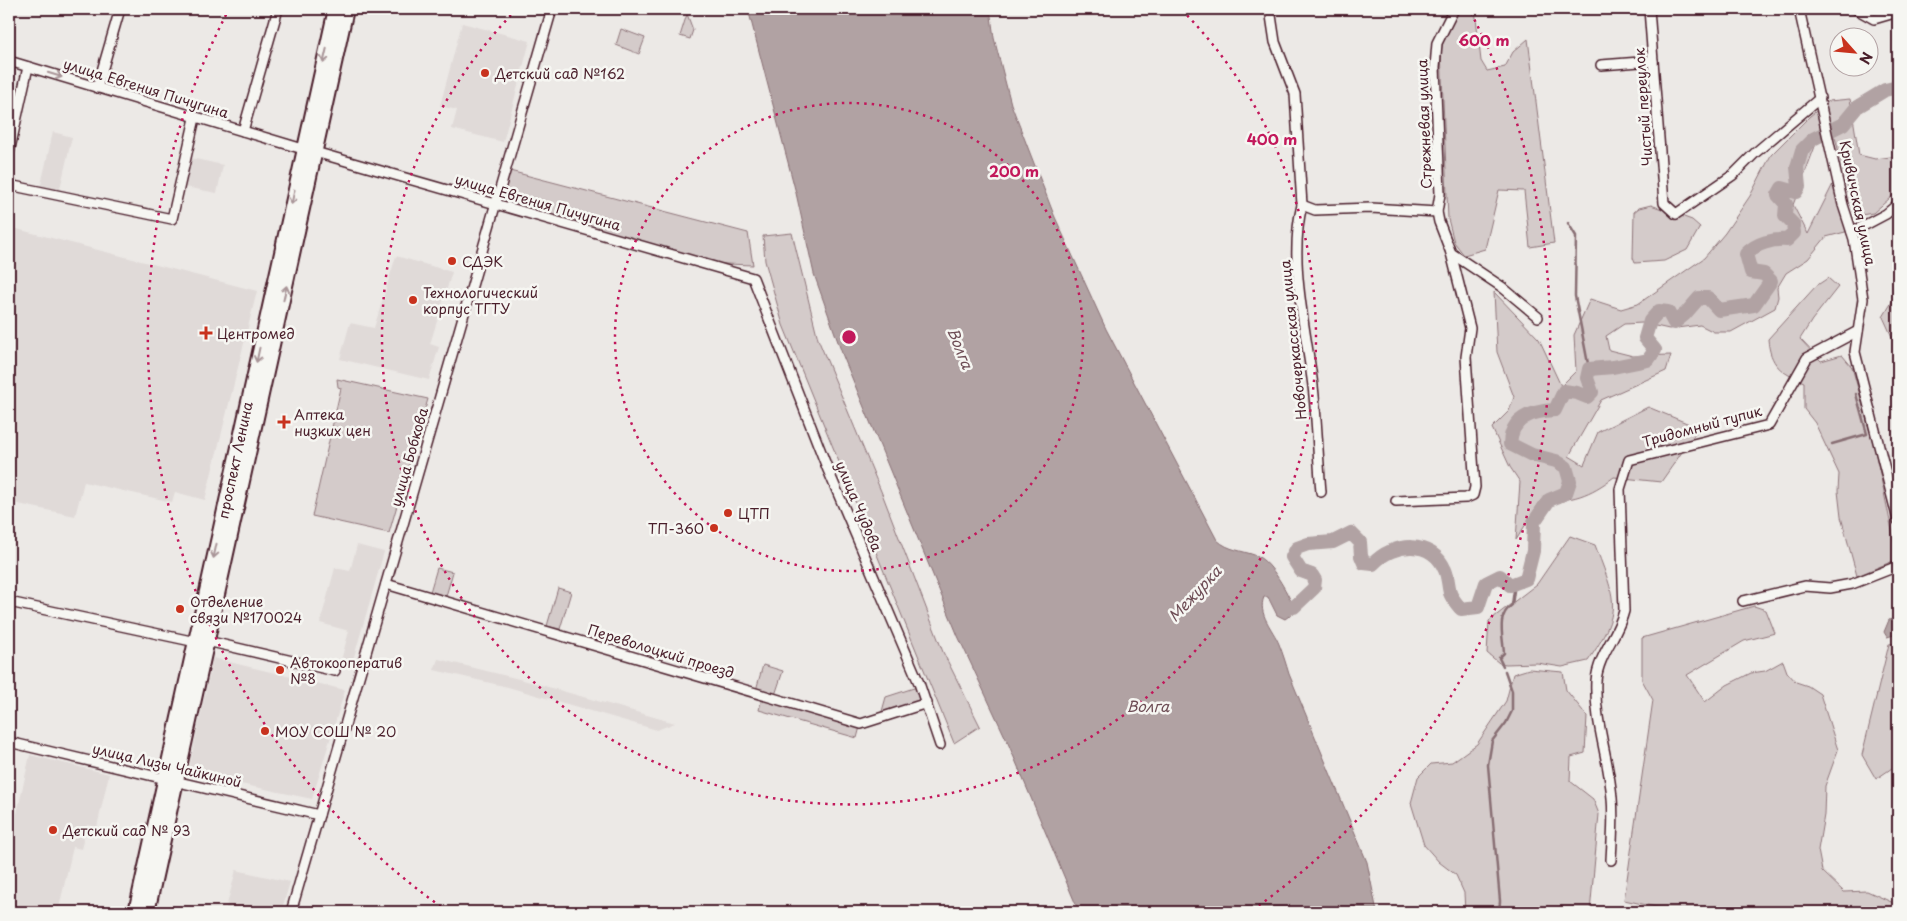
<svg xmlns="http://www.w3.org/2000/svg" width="1907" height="921" viewBox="0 0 1907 921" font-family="'Playpen Sans',sans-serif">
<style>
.built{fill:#e0dad8}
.green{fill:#d4cbca;stroke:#8f757a}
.water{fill:#b1a2a3;stroke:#886e73}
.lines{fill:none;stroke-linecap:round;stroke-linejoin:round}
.stream{stroke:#886e73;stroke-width:2.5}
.river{stroke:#b1a2a3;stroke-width:14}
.minor-casing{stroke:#4a1f2b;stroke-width:12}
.primary-casing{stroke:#4a1f2b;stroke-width:18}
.minor{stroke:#f6f6f2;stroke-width:9}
.primary{stroke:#f6f6f2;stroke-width:14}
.oneway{stroke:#a99598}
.ring{fill:none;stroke:#c2185b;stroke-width:2.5;stroke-dasharray:2.5 5}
.poi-dot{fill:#c8321e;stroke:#f6f6f2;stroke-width:2}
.labels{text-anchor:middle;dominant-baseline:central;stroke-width:5;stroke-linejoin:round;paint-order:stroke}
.poi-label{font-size:14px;fill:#4a1f2b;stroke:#f6f6f2;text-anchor:start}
.street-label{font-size:14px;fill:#4a1f2b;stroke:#f6f6f2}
.water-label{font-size:15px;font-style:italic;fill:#6e4d55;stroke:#f6f6f2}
.centre{fill:#c2185b;stroke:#f6f6f2;stroke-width:2.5}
.ring-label{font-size:15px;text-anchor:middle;font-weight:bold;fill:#c2185b;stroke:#f6f6f2;stroke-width:5;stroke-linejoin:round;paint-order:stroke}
</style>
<rect width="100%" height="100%" fill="#ece9e6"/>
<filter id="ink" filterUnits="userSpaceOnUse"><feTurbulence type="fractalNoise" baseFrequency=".02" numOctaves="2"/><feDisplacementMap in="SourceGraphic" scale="10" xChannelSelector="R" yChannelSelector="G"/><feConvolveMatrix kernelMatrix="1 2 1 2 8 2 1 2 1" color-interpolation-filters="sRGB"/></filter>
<g filter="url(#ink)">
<g class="built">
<path d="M462,23l68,18 -27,101 -51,-13 5,-19 -17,-4z"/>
<path d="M53,132l19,5 -13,56 -19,-4z"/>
<path d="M191,158l32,7 -6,28 -32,-6z"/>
<path d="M9,227l248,64 -52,209 -30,-8 -3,10 -88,-20 -9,34 -66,-14z"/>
<path d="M396,256l56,16 -22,72 9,3 -10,33 -89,-21 10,-36 24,5z"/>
<path d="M357,545l27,7 -33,115 -11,-3 9,-33 -29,-8 15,-55 15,3z"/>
<path d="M213,658l132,32 -33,109 -124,-26z"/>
<path d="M438,659l89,22 148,42 -18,7 -149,-43 -74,-17z"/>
<path d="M30,755l79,19 -12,53 -10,-2 -6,24 -8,-2 -15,65h-49v-101l8,2z"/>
<path d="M236,870l54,12 -9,30h-56z"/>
</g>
<g class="green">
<path d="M1458,9h17l6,52 6,10 18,-4 8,-15 15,-13 26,204 -24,4 -6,-56 -25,-1 -14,59 -21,6 -10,-13 -6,-23 -7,-168 2,-9z"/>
<path d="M687,14l6,16 -3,9 -10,-3z"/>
<path d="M621,29l24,9 -6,16 -23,-9z"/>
<path d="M1850,99l9,56 16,4 23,-3v35l-25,22 -18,3 -20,-79 -18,4 -24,64 15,29 26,-52 15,49 -23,6 -18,22 -22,14 -9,15 1,9 -3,11 -44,24h-17l-14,-7 -31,4 -27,-6 -18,1 -18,12 3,14 24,6 38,-1 -5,16 -65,29 -32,56 15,9 14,-33 50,-25 51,21 -38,54 -47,-5c-24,18 -42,25 -73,23l-25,40 4,-58 -10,-15 -18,-39 17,-17 5,-14 -17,-45 -3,-60 45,47 22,47 15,-15 -2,-36 16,-36 31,10 17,-5 66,-46 21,-25 25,-37 21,-41 39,-39 19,-15z"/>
<path d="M506,170l242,63 5,32 -54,-2 -203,-59z"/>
<path d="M1651,205l41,15 8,7 -13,23 -23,11 -29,2 -2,-5 1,-46 5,-4z"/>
<path d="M792,233l26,106 65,157 60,156 37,74 -26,17 -171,-418 -18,-64 -2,-25z"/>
<path d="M1828,278l10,9 -26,33 -12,19 21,22 21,-6 10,12 23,83 23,109 -41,17 -16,-59 -3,-26 1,-17 -24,-51 -11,-14v-27c-23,-9 -34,-17 -36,-43l48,-53z"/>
<path d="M1898,292v58l-15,-33z"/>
<path d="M337,379l91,20 -39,134 -77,-17 29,-128 -3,-1z"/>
<path d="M1570,536l25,9c21,56 28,65 -7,116l-26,6 -25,-4 -31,1 -7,-1 -12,-10 2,-32 48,-37z"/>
<path d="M437,568l16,4 -7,24 -16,-4z"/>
<path d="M558,588l13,4 -11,37 -13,-3z"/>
<path d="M1754,606l12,4 9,23 -31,8 -57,34 18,27 22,-17 24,-12 14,-2 18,-10 4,11 9,10 12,4 12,8 18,56 -13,36 -1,29 -6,35 4,21 22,21 23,-1 31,14v7h-219l-55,-12 29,-200 -11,-20v-42z"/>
<path d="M1898,643v121l-22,15 -14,-24 27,-111z"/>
<path d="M763,665l20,6 -8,24 -19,-5z"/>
<path d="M1529,669l34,3 3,18 21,26 -2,37 -14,4 -1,24 23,18 6,15 -9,98h-125l-1,-19 -8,-18 -17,-13 -15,-17 -13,-42 7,-26 13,-13 21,-2 25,-18 29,-43 7,-27z"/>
<path d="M917,687l6,14 -42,14 5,-18z"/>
<path d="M762,698l98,29 -3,11 -98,-28z"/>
</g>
<g class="water">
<path d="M748,9h242l4,29 17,66 43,111 52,114 111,211c12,11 25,10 40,16 16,8 29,35 37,51l-2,7 -7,5 -8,-4 -9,-18h-4c-7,17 9,32 15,47 4,10 7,20 10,30l78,188 10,50h-298l-71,-169 -50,-107 -115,-280 -29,-82 -18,-81z"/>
<path d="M1898,617v17l-11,3 -3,-5 5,-12z"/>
</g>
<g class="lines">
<g class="stream">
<path d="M1568,223l8,13 -1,60 14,73"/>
<path d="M1832,444l35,-10 -11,-40"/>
<path d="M1503,666l-4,-8 5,-5c-1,-17 -8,-37 8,-48l3,-22"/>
<path d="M1499,912l1,-11 -12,-136 4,-24 14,-18 6,-12v-20l-7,-20"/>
</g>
<path class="river" d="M1279,600l10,8 5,-1 20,-19 1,-8 -3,-5 -11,-4 -9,-14 5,-9 11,-4 25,-2 18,-9 9,9 1,14 3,7 9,1c20,-22 59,-25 72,6 3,6 3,15 5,23 2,6 7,11 11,16l17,-2 8,-24 14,-7 10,9 16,-6 7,-28 1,-29 15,-22 17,-7 4,-12 -4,-14 -10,-6 -24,-6 -22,-11c1,-27 23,-33 45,-34l9,-19 13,2 10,4 5,-5 -5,-14 2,-9 24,-2 35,-7 7,-10 -10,-12 5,-17 9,-10 9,1 6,11 11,-9 14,-16h9l11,12 35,-5 17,-24 -7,-7 -13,-2 -5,-18c10,-11 27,-15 41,-14l7,-7 -1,-9 -8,-8 1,-12 -8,-9 4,-7 14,4 3,-5 -2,-20 5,-17 11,-11 30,-15 14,-17 28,-17 13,-3"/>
<g class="minor-casing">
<g id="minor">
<path d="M1270,9l5,33 20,52 7,111c-14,56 4,124 11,181 4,35 5,71 8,106"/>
<path d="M1649,9l15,194 12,11 57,-39 22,-22 65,-55"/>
<path d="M1799,9l44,196 11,34 9,60 -8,53 43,168"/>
<path d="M1856,9l18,10 24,-7"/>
<path d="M9,61l294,88"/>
<path d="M1601,65l52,-4"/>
<path d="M97,88l23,-79"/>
<path d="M243,131l35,-122"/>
<path d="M315,152l438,126 75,192 91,213 21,62"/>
<path d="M9,153l19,-86"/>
<path d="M9,185l163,34 23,-101"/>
<path d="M1302,205l13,5 56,-2 66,4"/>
<path d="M1852,232l34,-18 12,-10"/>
<path d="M1451,253l51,34 36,30"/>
<path d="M1396,501l70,-3 7,-3 2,-8 -9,-130 4,-29 -19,-75 -12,-31 -2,-10 3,-18 -5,-127 2,-24 17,-34"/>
<path d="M386,584l475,140 66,-21"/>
<path d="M1743,601l62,-15 25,2 22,-4 46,-18"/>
<path d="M9,602l187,40"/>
<path d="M207,641l128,30"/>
<path d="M9,742l310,73"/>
<path d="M1611,860c1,-21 3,-41 1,-62 -3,-39 -18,-77 -16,-117 2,-26 22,-45 28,-70l-4,-122 9,-29 140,-35 38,-67 51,-27"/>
<path d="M291,912l261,-903"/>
</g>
</g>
<g class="primary-casing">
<g id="primary">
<path d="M136,912l200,-903"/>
<path d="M147,912l199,-903"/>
</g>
</g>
<use href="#minor" class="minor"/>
<use href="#primary" class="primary"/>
</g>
<defs><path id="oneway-shaft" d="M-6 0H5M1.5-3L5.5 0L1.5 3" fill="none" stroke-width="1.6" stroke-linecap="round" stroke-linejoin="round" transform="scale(1.25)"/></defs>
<g class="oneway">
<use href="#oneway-shaft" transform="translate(325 56) rotate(103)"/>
<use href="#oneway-shaft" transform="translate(55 75) rotate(17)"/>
<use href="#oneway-shaft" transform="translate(293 197) rotate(102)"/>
<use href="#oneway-shaft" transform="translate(285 293) rotate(-78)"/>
<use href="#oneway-shaft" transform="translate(258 355) rotate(102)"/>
<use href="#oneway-shaft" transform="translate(215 551) rotate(102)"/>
</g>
</g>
<g class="ring">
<circle cx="849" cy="337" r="234"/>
<path d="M1182 10A467 467 0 1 1 516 10"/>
<path d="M447 911A701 701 0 0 1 227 13M1471 13A701 701 0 0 1 1251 911"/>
</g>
<g class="poi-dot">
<circle cx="485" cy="73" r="5"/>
<circle cx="452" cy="261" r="5"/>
<circle cx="413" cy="300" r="5"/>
<path d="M203.5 325.5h5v5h5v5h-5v5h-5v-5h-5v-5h5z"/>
<path d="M281.5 414.5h5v5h5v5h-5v5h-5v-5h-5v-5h5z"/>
<circle cx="728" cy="513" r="5"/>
<circle cx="714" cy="528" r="5"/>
<circle cx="180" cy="609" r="5"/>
<circle cx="280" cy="670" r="5"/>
<circle cx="265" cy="731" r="5"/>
<circle cx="53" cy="830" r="5"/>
</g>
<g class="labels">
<g class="poi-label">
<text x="495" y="73">Детский сад №162</text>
<text x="462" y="261">СДЭК</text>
<text x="423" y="292">Технологический<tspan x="423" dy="16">корпус ТГТУ</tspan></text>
<text x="217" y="333">Центромед</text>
<text x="294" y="414">Аптека<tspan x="294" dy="16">низких цен</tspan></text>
<text x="738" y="513">ЦТП</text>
<text x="704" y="528" text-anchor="end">ТП-360</text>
<text x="190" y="601">Отделение<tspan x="190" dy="16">связи №170024</tspan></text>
<text x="290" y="662">Автокооператив<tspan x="290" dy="16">№8</tspan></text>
<text x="275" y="731">МОУ СОШ № 20</text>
<text x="63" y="830">Детский сад № 93</text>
</g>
<g class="street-label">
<text transform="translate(146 88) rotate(17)">улица Евгения Пичугина</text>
<text transform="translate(1643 107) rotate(-94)">Чистый переулок</text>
<text transform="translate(1424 124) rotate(-92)">Стрежневая улица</text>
<text transform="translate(538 202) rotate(16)">улица Евгения Пичугина</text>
<text transform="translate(1858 203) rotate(78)">Кривичская улица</text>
<text transform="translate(1293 340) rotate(-96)">Новочеркасская улица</text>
<text transform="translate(1702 426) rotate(-15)">Тридомный тупик</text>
<text transform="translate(409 457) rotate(-74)">улица Бобкова</text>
<text transform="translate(235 460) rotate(-78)">проспект Ленина</text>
<text transform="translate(859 506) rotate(67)">улица Чудова</text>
<text transform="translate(661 651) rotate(17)">Переволоцкий проезд</text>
<text transform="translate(167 765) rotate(13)">улица Лизы Чайкиной</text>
</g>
<g class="water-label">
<text transform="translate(961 348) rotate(68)">Волга</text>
<text transform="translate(1194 593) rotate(-47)">Межурка</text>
<text x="1148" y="705">Волга</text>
</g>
</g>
<circle cx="849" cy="337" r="8" class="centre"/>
<g class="ring-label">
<text x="1484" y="46">600 m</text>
<text x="1272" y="145">400 m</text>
<text x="1014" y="177">200 m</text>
</g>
<rect width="1907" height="921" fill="none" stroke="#f6f6f2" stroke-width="30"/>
<rect x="15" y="15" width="1877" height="891" fill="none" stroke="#4a1f2b" stroke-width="2" filter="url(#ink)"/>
<g transform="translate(1854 52) rotate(117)"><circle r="24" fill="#f6f6f2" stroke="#b1a0a2"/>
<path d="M0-4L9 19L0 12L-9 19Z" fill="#c8321e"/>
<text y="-8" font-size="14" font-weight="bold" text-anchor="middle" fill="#4a1f2b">N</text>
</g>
</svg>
